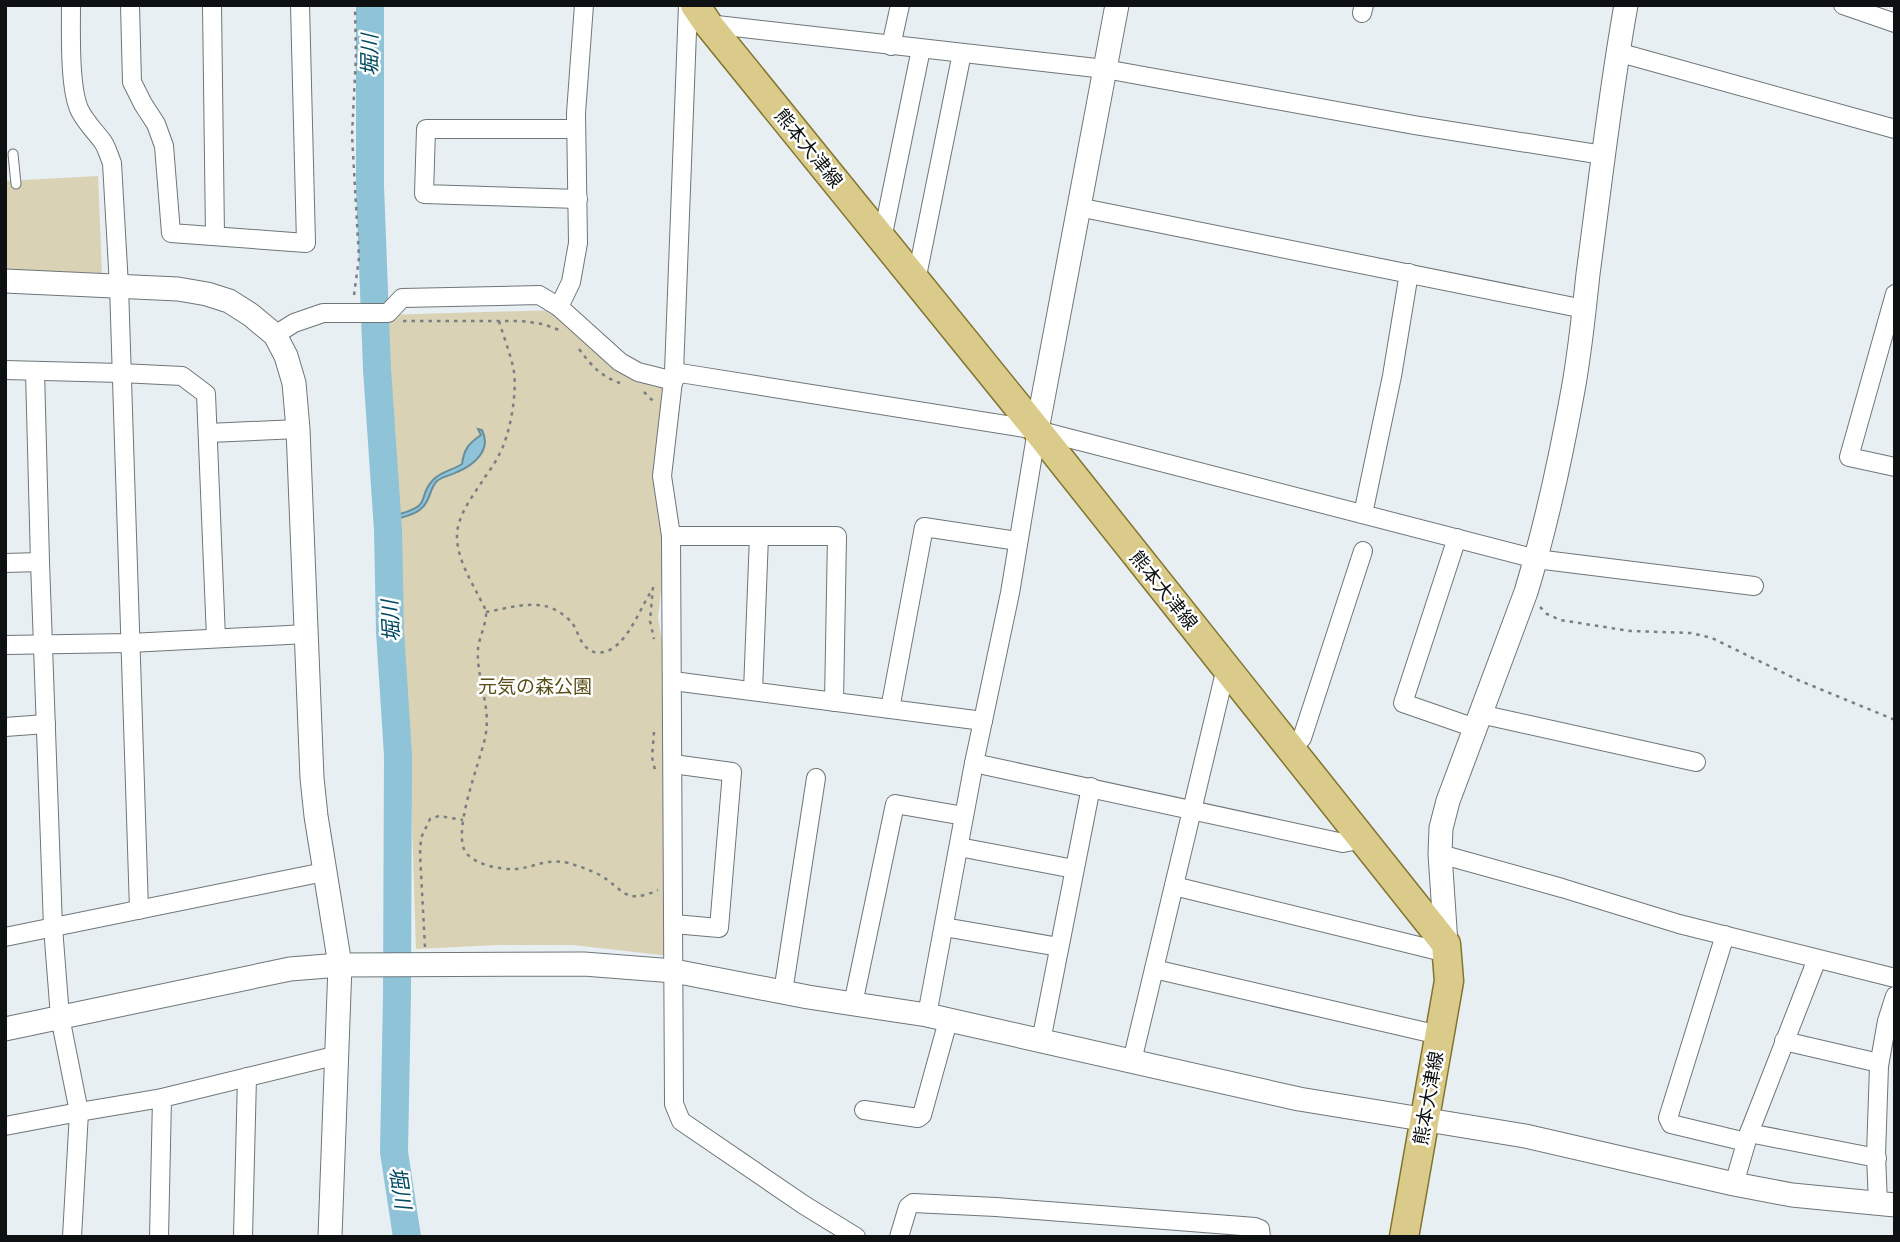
<svg xmlns="http://www.w3.org/2000/svg" width="1900" height="1242" font-family="'Asap Condensed','Noto Sans JP',sans-serif">
  <rect width="100%" height="100%" fill="#e7eff3"/>
  <g fill="#d9d2b4">
    <polygon points="98,176 102,273 5,270 5,181"/>
    <polygon points="557,310 618,364 669,383 666,545 658,618 669,681 663,751 670,793 670,956 573,945 498,945 416,949 411,794 400,670 401,534 390,420 384,315"/>
  </g>
  <path fill="#8ec3d8" stroke="#688e9d" stroke-width="2" d="M478,429l4,1c10,20 -8,35 -25,42 -7,4 -14,4 -20,9 -6,6 -6,13 -10,20 -5,11 -17,14 -27,17v-4c34,-10 16,-16 33,-34 7,-8 20,-10 29,-16 2,-15 7,-21 19,-29z"/>
  <g fill="none" stroke-linecap="round" stroke-linejoin="round">
    <polyline stroke="#8ec3d8" stroke-width="28" points="370,5 370,186 377,369 388,530 390,631 398,755 397,995 394,1152 407,1237"/>
    <g stroke="#6e7679" stroke-width="11">
      <polyline id="service" points="13,154 16,184"/>
    </g>
    <g stroke="#6e7679" stroke-width="20">
      <g id="minor">
        <path d="M71,5c0,26 -2,84 9,106 7,13 14,19 23,31 4,6 6,14 9,21l7,123 20,624"/>
        <polyline points="130,5 132,82 143,104 156,124 164,146 171,233 306,243 300,5"/>
        <polyline points="212,5 215,236"/>
        <polyline points="584,5 576,113 578,243 571,282 559,307 620,362 638,372 674,381"/>
        <polyline points="688,5 674,372 662,476 671,536 674,1104 681,1121 804,1205 856,1237"/>
        <polyline points="1843,5 1895,23"/>
        <polyline points="1362,13 1364,5"/>
        <polyline points="708,24 1105,69 1414,125 1603,155"/>
        <polyline points="891,46 900,5"/>
        <polyline points="1617,52 1895,129"/>
        <polyline points="576,129 426,129 424,194 578,199"/>
        <polyline points="1078,207 1584,309"/>
        <polyline points="882,239 921,49"/>
        <polyline points="916,281 962,53"/>
        <polyline points="1895,294 1849,457 1895,467"/>
        <polyline points="275,335 294,323 323,313 388,313 402,298 539,295 559,307"/>
        <polyline points="5,370 121,373 182,376 206,394 216,638"/>
        <polyline points="35,371 40,562 53,927 60,1017 79,1112 72,1237"/>
        <polyline points="674,372 1037,430 1536,559 1754,586"/>
        <polyline points="208,433 298,429"/>
        <polyline points="1363,514 1392,376 1409,273"/>
        <polyline points="671,536 837,536 834,702"/>
        <polyline points="1457,538 1403,703 1475,728"/>
        <polyline points="5,563 40,562"/>
        <polyline points="5,645 130,643 307,634"/>
        <polyline points="673,681 983,721"/>
        <polyline points="753,691 759,536"/>
        <polyline points="890,709 924,527 1018,541"/>
        <polyline points="1480,714 1696,762"/>
        <polyline points="5,727 46,724"/>
        <polyline points="1291,750 1302,738 1363,551"/>
        <polyline points="974,763 1343,843 1363,839"/>
        <polyline points="673,764 732,772 719,928 674,924"/>
        <polyline points="959,847 1074,869"/>
        <polyline points="1440,854 1562,888 1679,924 1895,978"/>
        <polyline points="1174,886 1447,953"/>
        <polyline points="944,927 1059,947"/>
        <polyline points="1725,935 1668,1118 1671,1124 1746,1142"/>
        <polyline points="5,937 324,872"/>
        <polyline points="1154,969 1439,1035"/>
        <polyline points="783,992 816,778"/>
        <polyline points="853,1004 895,804 964,816"/>
        <polyline points="927,1015 974,763 1010,593 1037,430"/>
        <polyline points="1041,1041 1091,787"/>
        <polyline points="1784,1041 1879,1063"/>
        <polyline points="1132,1061 1226,668"/>
        <polyline points="864,1110 918,1118 922,1115 948,1021"/>
        <polyline points="5,1126 79,1112 162,1098 338,1055"/>
        <polyline points="1749,1133 1877,1158"/>
        <polyline points="1734,1184 1749,1133 1817,959"/>
        <polyline points="1878,1204 1876,1155 1879,1066 1887,1021 1895,996"/>
        <polyline points="159,1237 162,1098"/>
        <polyline points="243,1237 247,1077"/>
        <polyline points="899,1237 908,1207 913,1203 996,1207 1255,1227 1260,1229 1261,1237"/>
      </g>
    </g>
    <g stroke="#6e7679" stroke-width="25">
      <g id="tertiary">
        <polyline points="5,281 178,289 207,294 229,301 251,315 275,335 286,356 294,383 298,429 312,778 316,816 340,965 330,1237"/>
        <polyline points="1037,430 1117,5"/>
        <path d="M1446,944l-6,-90 1,-26 7,-27 78,-209c20,-66 35,-135 47,-202 7,-38 11,-78 15,-116 12,-90 22,-180 38,-269"/>
        <polyline points="5,1029 290,969 340,965 584,964 674,971 808,997 927,1015 1299,1099 1525,1136 1734,1184 1792,1195 1895,1205"/>
      </g>
    </g>
    <g stroke="#82742f" stroke-width="31">
      <polyline id="primary" points="695,5 708,24 1037,430 1446,944 1449,981 1404,1237"/>
    </g>
    <g stroke="#7a7f82" stroke-width="2.5" stroke-dasharray="3.5 5" stroke-linecap="butt">
      <polyline points="354,295 359,258 352,135 356,56 355,5"/>
      <polyline points="403,321 522,321 543,324 559,330"/>
      <path d="M499,321c5,17 12,34 15,51 3,23 -4,63 -15,83 -4,8 -9,15 -14,22 -10,16 -27,37 -28,57 -1,20 11,42 20,59 3,6 8,14 9,19 1,10 -7,26 -8,37 -2,30 14,58 7,89 -5,24 -35,98 -18,116 10,11 34,16 49,15 19,-2 31,-11 52,-6 10,3 20,6 30,11 26,14 25,32 60,16"/>
      <path d="M579,349c15,20 23,28 46,36"/>
      <polyline points="644,392 654,402"/>
      <polyline points="653,587 650,621 654,639"/>
      <polyline points="1540,607 1547,614 1560,620 1630,631 1691,633 1712,638 1798,680 1895,720"/>
      <path d="M486,612c18,-3 40,-10 59,-6 9,2 21,9 27,17 5,6 7,17 13,23 9,11 24,7 33,-2 15,-14 23,-37 34,-54"/>
      <polyline points="654,732 652,757 655,770"/>
      <polyline points="425,947 420,854 421,838 430,819 439,816 463,820"/>
    </g>
    <use href="#service" stroke="#fff" stroke-width="9"/>
    <use href="#minor" stroke="#fff" stroke-width="18"/>
    <use href="#tertiary" stroke="#fff" stroke-width="23"/>
    <use href="#primary" stroke="#dacb8b" stroke-width="28"/>
  </g>
  <g text-anchor="middle" stroke-width="5" stroke-linejoin="round" paint-order="stroke">
    <g font-size="19" fill="#0e1112" stroke="#fff">
      <text transform="translate(809 148) rotate(51)" y="7">熊本大津線</text>
      <text transform="translate(1164 590) rotate(51)" y="7">熊本大津線</text>
      <text transform="translate(1428 1098) rotate(-80)" y="7">熊本大津線</text>
    </g>
    <g font-size="19" fill="#5a4e17" stroke="#fff">
      <text x="535" y="693">元気の森公園</text>
    </g>
    <g font-size="21" font-style="italic" fill="#004b61" stroke="#fff">
      <text transform="translate(370 55) rotate(-90)" y="7">堀川</text>
      <text transform="translate(391 621) rotate(-93)" y="7">堀川</text>
      <text transform="translate(400 1188) rotate(81)" y="7">堀川</text>
    </g>
  </g>
  <rect width="1900" height="1242" fill="none" stroke="#0e1112" stroke-width="14"/>
</svg>
